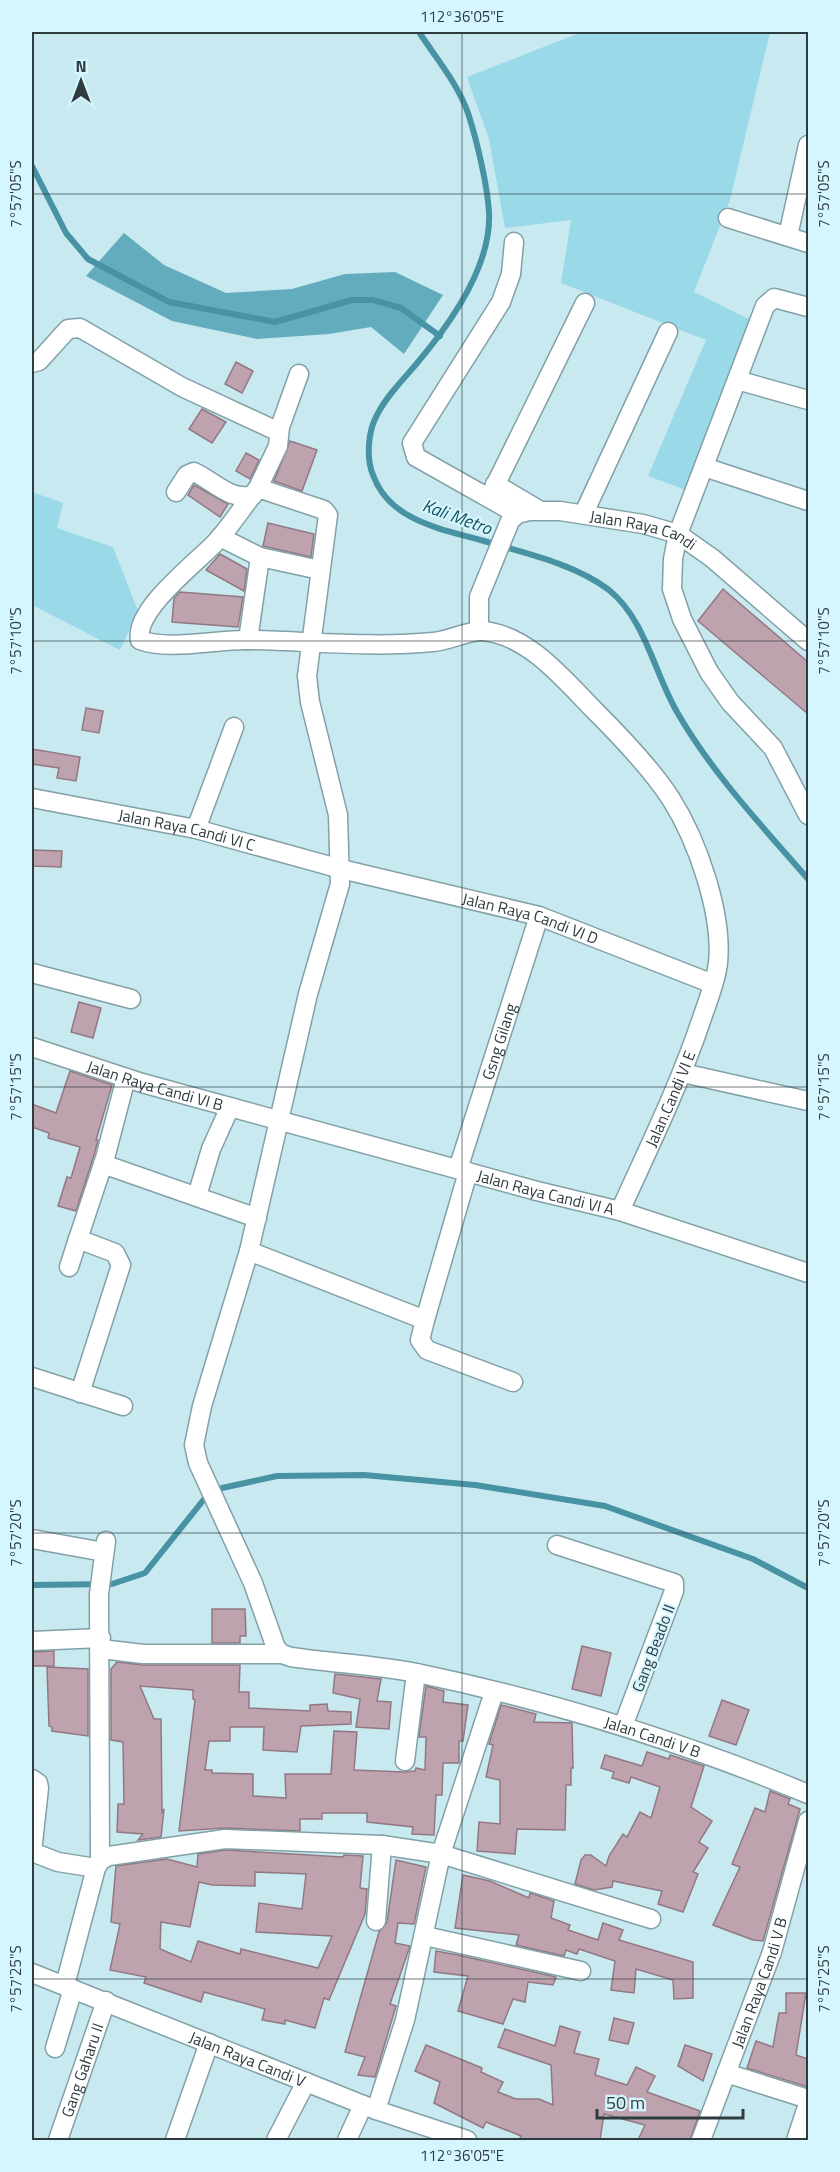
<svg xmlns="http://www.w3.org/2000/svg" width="840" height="2172" font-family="'Titillium Web',sans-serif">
  <rect width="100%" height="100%" fill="#c8e9f0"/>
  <g fill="#99d9e8">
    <polygon points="582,32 770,32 730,200 694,292 751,320 686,490 648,476 706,340 561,283 571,220 505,228 489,139 467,77"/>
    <polygon points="32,492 63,503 57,528 113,547 138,611 120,650 32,605"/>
  </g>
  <polygon fill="#62acbd" points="124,233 164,265 226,293 292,289 345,274 395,272 443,295 404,354 371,327 329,334 257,339 172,321 86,276"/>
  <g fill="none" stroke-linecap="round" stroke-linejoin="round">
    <g stroke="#4893a3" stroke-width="6">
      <path d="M419,32c17,26 39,52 49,81 9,28 19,70 21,99 3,53 -39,112 -71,150 -14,17 -31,33 -41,53 -9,16 -11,43 -4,60 17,47 70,54 111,66 41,12 91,23 125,49 36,29 45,82 68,122 35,61 85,114 131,167"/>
      <polyline points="32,166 66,233 88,259 169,302 275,322 352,300 373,300 401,308 440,336"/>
      <polyline points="32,1585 112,1584 145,1573 205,1498 222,1488 277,1476 364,1475 475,1485 605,1506 753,1559 808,1588"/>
    </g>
  </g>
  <g fill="#bea3ae" stroke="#927883" stroke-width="1.5" fill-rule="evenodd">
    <polygon points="236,362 253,371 242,393 225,384"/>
    <polygon points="202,409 226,422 212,443 189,429"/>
    <polygon points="290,441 317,450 302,491 274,481"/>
    <polygon points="246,453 259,460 250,479 236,471"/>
    <polygon points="194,485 228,504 220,517 188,495"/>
    <polygon points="268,523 314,534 311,557 263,546"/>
    <polygon points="220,554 247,569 244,591 206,570"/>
    <polygon points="723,589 808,662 808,714 698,621"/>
    <polygon points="180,592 243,597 238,627 172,622 174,598"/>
    <polygon points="86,708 103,711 99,733 82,730"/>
    <polygon points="32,749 80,757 76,781 57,778 59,768 32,764"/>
    <polygon points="32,850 62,851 61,867 32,866"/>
    <polygon points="79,1002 101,1008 93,1038 71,1032"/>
    <polygon points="70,1071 112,1085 96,1140 98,1140 94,1155 76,1211 58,1206 67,1177 71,1178 80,1147 48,1138 49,1133 32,1127 32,1104 56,1113"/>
    <polygon points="212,1609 245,1609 246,1636 240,1636 240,1643 212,1643"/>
    <polygon points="582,1646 611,1653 601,1696 572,1689"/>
    <polygon points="54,1651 54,1666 32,1666 32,1652"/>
    <polygon points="117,1662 143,1665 240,1665 239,1692 249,1692 249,1708 310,1711 310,1705 327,1704 328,1711 351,1712 351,1724 301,1726 297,1752 263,1750 264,1727 230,1727 230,1741 209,1741 205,1770 212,1770 212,1773 253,1774 253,1796 286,1798 285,1774 331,1774 334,1731 357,1732 354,1770 404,1772 415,1771 416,1768 425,1770 426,1737 419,1737 426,1686 444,1691 443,1702 468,1705 463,1741 459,1741 459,1763 443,1763 442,1795 436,1795 434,1835 412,1834 413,1827 367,1822 367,1813 322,1813 322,1819 300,1819 300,1831 225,1828 179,1831 195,1700 193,1699 193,1690 140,1686 154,1719 161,1719 162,1812 164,1809 161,1837 138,1840 143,1834 117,1832 118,1804 124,1804 123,1742 111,1740 111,1669"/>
    <polygon points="47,1667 88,1669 88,1736 52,1731 52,1727 49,1726"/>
    <polygon points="335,1674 381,1679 377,1701 391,1702 389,1729 356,1727 360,1699 333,1693"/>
    <polygon points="722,1700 749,1710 736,1745 709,1736"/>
    <polygon points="501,1705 536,1714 534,1722 572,1723 573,1768 571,1768 571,1785 566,1785 565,1830 517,1829 515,1854 477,1851 479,1822 500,1824 500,1780 486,1777 493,1745 489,1744"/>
    <polygon points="647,1752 669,1759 670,1755 704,1766 691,1807 712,1821 699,1842 708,1848 693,1872 698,1874 683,1912 658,1904 662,1891 613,1881 612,1887 594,1890 575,1884 581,1860 585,1855 591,1855 606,1866 609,1856 623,1834 627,1837 640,1812 651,1818 660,1787 631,1777 629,1783 612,1778 614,1772 601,1768 605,1755 642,1766"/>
    <polygon points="770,1791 790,1799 788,1804 800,1809 763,1941 753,1940 713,1925 740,1867 732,1864 755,1808 765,1812"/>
    <path d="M226,1850l117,7 1,-2 19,1 -3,32 7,1 -2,25 -36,86 -5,-2 -9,30 -30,-8v4l-23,-4 3,-11 -61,-17 -3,10 -57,-19 2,-6 -36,-7 10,-46 -9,-2 5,-56 51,-7 30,8 1,-13zM255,1872l51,2 -4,35 -43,-6 -3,29 76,4 -14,32 -77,-19 -1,5 -42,-13 -7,21 -31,-13 1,-27 29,5 9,-45 13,3 43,1z"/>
    <polygon points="396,1860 426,1867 414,1924 398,1923 395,1943 410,1946 390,2004 396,2006 375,2077 358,2075 365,2057 345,2052 379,1932 387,1922"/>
    <polygon points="463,1875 490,1881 529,1898 530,1893 554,1901 551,1918 570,1925 568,1930 598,1940 603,1923 623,1930 619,1940 693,1962 693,1998 674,1999 673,1980 636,1969 634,1993 611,1990 615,1961 579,1949 577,1954 566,1950 564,1956 516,1945 519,1935 455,1928"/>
    <polygon points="436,1951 458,1955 556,1977 553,1985 528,1982 525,2002 513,1999 503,2024 458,2011 468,1976 434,1972"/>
    <polygon points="786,1993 806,1993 796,2055 808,2059 808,2087 747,2068 756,2041 773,2047 779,2013 786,2013"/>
    <polygon points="614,2018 634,2023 628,2044 609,2040"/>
    <polygon points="560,2026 580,2032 574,2053 599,2059 595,2075 627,2085 636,2067 655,2076 647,2092 700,2111 690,2140 638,2140 645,2125 604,2114 600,2140 519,2140 521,2136 486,2122 483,2128 434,2103 440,2082 415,2071 426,2045 482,2068 481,2072 503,2082 498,2092 516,2099 539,2099 553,2105 551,2065 498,2047 505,2029 555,2046"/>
    <polygon points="685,2045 712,2054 703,2081 678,2066"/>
  </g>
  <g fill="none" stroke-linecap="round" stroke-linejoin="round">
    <g stroke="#82a0a7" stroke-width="21">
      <g id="minor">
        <polyline points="728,218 808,243"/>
        <polyline points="788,236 808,145"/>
        <polyline points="514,242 511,274 501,302 412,443 416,457 517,514"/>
        <polyline points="808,307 774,298 765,306 678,534 673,559 672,589 682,619 709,672 730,702 773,748 808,815"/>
        <polyline points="32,363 39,361 68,329 80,328 182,387 279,432"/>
        <polyline points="737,380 808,400"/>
        <polyline points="704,467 808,501"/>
        <polyline points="495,484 539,510"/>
        <polyline points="258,488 278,446 280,427 299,374"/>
        <path d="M176,492l11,-17 7,-3c18,8 37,30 59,23"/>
        <polyline points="489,498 585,303"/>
        <polyline points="584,513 668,332"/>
        <polyline points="220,537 260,557 320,570"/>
        <path id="s1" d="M479,631v-34l31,-76 7,-7 12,-3h31l83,13 35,10 34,24 96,83"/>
        <polyline points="248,640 260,557"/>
        <path id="s2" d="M32,798l164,31 145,40 198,47 174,68"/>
        <polyline points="196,829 234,727"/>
        <polyline points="32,973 131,999"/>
        <path id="s3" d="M32,1047l110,36 395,108 83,20 188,62"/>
        <polyline points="683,1073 808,1101"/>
        <polyline points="103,1164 257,1218"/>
        <path id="s4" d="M458,1169l81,-253"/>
        <polyline points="197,1196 211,1149 230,1107"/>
        <path id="s5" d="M620,1211c29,-64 60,-127 82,-193 6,-18 14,-37 16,-55 5,-50 -21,-123 -47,-164 -18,-28 -52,-64 -75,-87 -31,-31 -67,-77 -113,-81 -14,-1 -34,10 -50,11 -61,6 -123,-1 -184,-2 -31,-1 -81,11 -109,0 -6,-31 58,-78 78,-100 14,-16 26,-35 40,-52l66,22 4,5 -21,161 3,26 28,113 2,69 -32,110 -59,257 -47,155 -8,39 4,18 55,120 23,65 6,6 9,3c41,6 85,8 126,16 134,28 266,69 391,121"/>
        <polyline points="249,1251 425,1320 420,1340 427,1350 513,1382"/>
        <polyline points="69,1267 78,1239"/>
        <polyline points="425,1320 468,1172"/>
        <polyline points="32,1377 123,1406"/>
        <polyline points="80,1393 121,1265 115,1253 78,1239 105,1158 126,1078"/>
        <polyline points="32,1539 104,1552"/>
        <polyline points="557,1545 674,1583 674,1591 623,1726"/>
        <polyline points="32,1641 101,1638"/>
        <polyline points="101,1649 143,1654 282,1654"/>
        <polyline points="405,1761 416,1673"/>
        <polyline points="32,1779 38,1783 39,1788 32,1852 58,1862 96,1868"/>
        <polyline points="100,1861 99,1594 106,1541"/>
        <polyline points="376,1921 382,1845"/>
        <polyline points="425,1936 581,1971"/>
        <path id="s6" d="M32,1973l344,137 91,30"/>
        <polyline points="65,1985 96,1868 100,1861 109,1856 225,1839 382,1845 441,1854 651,1919"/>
        <polyline points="55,2048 73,1989"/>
        <polyline points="726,2073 808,2099"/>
        <polyline points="376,2110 405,2020 441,1854 494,1692"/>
        <path id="s7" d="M58,2140l48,-139"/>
        <polyline points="175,2140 209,2043"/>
        <polyline points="276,2140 306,2082"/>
        <polyline points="347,2140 363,2105"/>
        <path id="s8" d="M701,2140l71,-188 36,-131"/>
        <polyline points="796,2140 808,2104"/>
      </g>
    </g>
    <use href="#minor" stroke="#fff" stroke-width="18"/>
  </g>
  <path fill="none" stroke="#2f3c3f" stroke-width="1.5" stroke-opacity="0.45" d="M462,32v2108M32,194h776M32,641h776M32,1087h776M32,1533h776M32,1979h776"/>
  <g text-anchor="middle" stroke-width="4.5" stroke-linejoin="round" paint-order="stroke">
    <g font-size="16" fill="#2f3c3f" stroke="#d5f6fe">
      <text dy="6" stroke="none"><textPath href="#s1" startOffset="255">Jalan Raya Candi</textPath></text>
      <text dy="6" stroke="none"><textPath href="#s2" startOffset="158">Jalan Raya Candi VI C</textPath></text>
      <text dy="6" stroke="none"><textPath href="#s2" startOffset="513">Jalan Raya Candi VI D</textPath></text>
      <text dy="6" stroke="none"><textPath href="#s4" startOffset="134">Gsng Gilang</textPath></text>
      <text dy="6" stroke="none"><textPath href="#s3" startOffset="129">Jalan Raya Candi VI B</textPath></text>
      <text dy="6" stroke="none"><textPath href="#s5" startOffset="123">Jalan.Candi VI E</textPath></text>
      <text dy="6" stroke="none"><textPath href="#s3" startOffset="534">Jalan Raya Candi VI A</textPath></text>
      <text transform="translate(653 1648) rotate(-69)" y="6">Gang Beado II</text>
      <text dy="6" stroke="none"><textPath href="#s5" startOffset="2877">Jalan Candi V B</textPath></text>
      <text dy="6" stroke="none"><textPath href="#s8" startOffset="168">Jalan Raya Candi V B</textPath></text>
      <text dy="6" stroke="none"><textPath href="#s6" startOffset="232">Jalan Raya Candi V</textPath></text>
      <text dy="6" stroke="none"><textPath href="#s7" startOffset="74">Gang Gaharu II</textPath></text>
    </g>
    <g font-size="18" font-style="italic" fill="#145460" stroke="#d5f6fe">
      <text transform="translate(457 517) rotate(20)" y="6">Kali Metro</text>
    </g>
  </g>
  <rect width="840" height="2172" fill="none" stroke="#d5f6fe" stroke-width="66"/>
  <g transform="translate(81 81)" stroke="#d5f6fe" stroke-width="4.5" paint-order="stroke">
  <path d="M0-4.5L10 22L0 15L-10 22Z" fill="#2f3c3f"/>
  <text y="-9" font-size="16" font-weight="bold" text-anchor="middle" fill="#2f3c3f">N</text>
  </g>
  <path d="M597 2109v9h146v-9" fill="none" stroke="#2f3c3f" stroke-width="3"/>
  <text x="606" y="2109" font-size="18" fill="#2f3c3f" stroke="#d5f6fe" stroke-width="4.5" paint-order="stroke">50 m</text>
  <rect x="33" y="33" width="774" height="2106" fill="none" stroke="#2f3c3f" stroke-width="2"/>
  <g font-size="15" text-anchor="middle" fill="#2f3c3f">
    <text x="462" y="22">112°36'05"E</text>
    <text transform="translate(16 194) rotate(-90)" y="5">7°57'05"S</text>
    <text transform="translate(824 194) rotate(-90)" y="5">7°57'05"S</text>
    <text transform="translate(16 641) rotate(-90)" y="5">7°57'10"S</text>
    <text transform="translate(824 641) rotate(-90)" y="5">7°57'10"S</text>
    <text transform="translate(16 1087) rotate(-90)" y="5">7°57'15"S</text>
    <text transform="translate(824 1087) rotate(-90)" y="5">7°57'15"S</text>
    <text transform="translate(16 1533) rotate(-90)" y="5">7°57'20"S</text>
    <text transform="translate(824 1533) rotate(-90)" y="5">7°57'20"S</text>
    <text transform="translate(16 1979) rotate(-90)" y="5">7°57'25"S</text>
    <text transform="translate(824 1979) rotate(-90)" y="5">7°57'25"S</text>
    <text x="462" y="2161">112°36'05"E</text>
  </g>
</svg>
